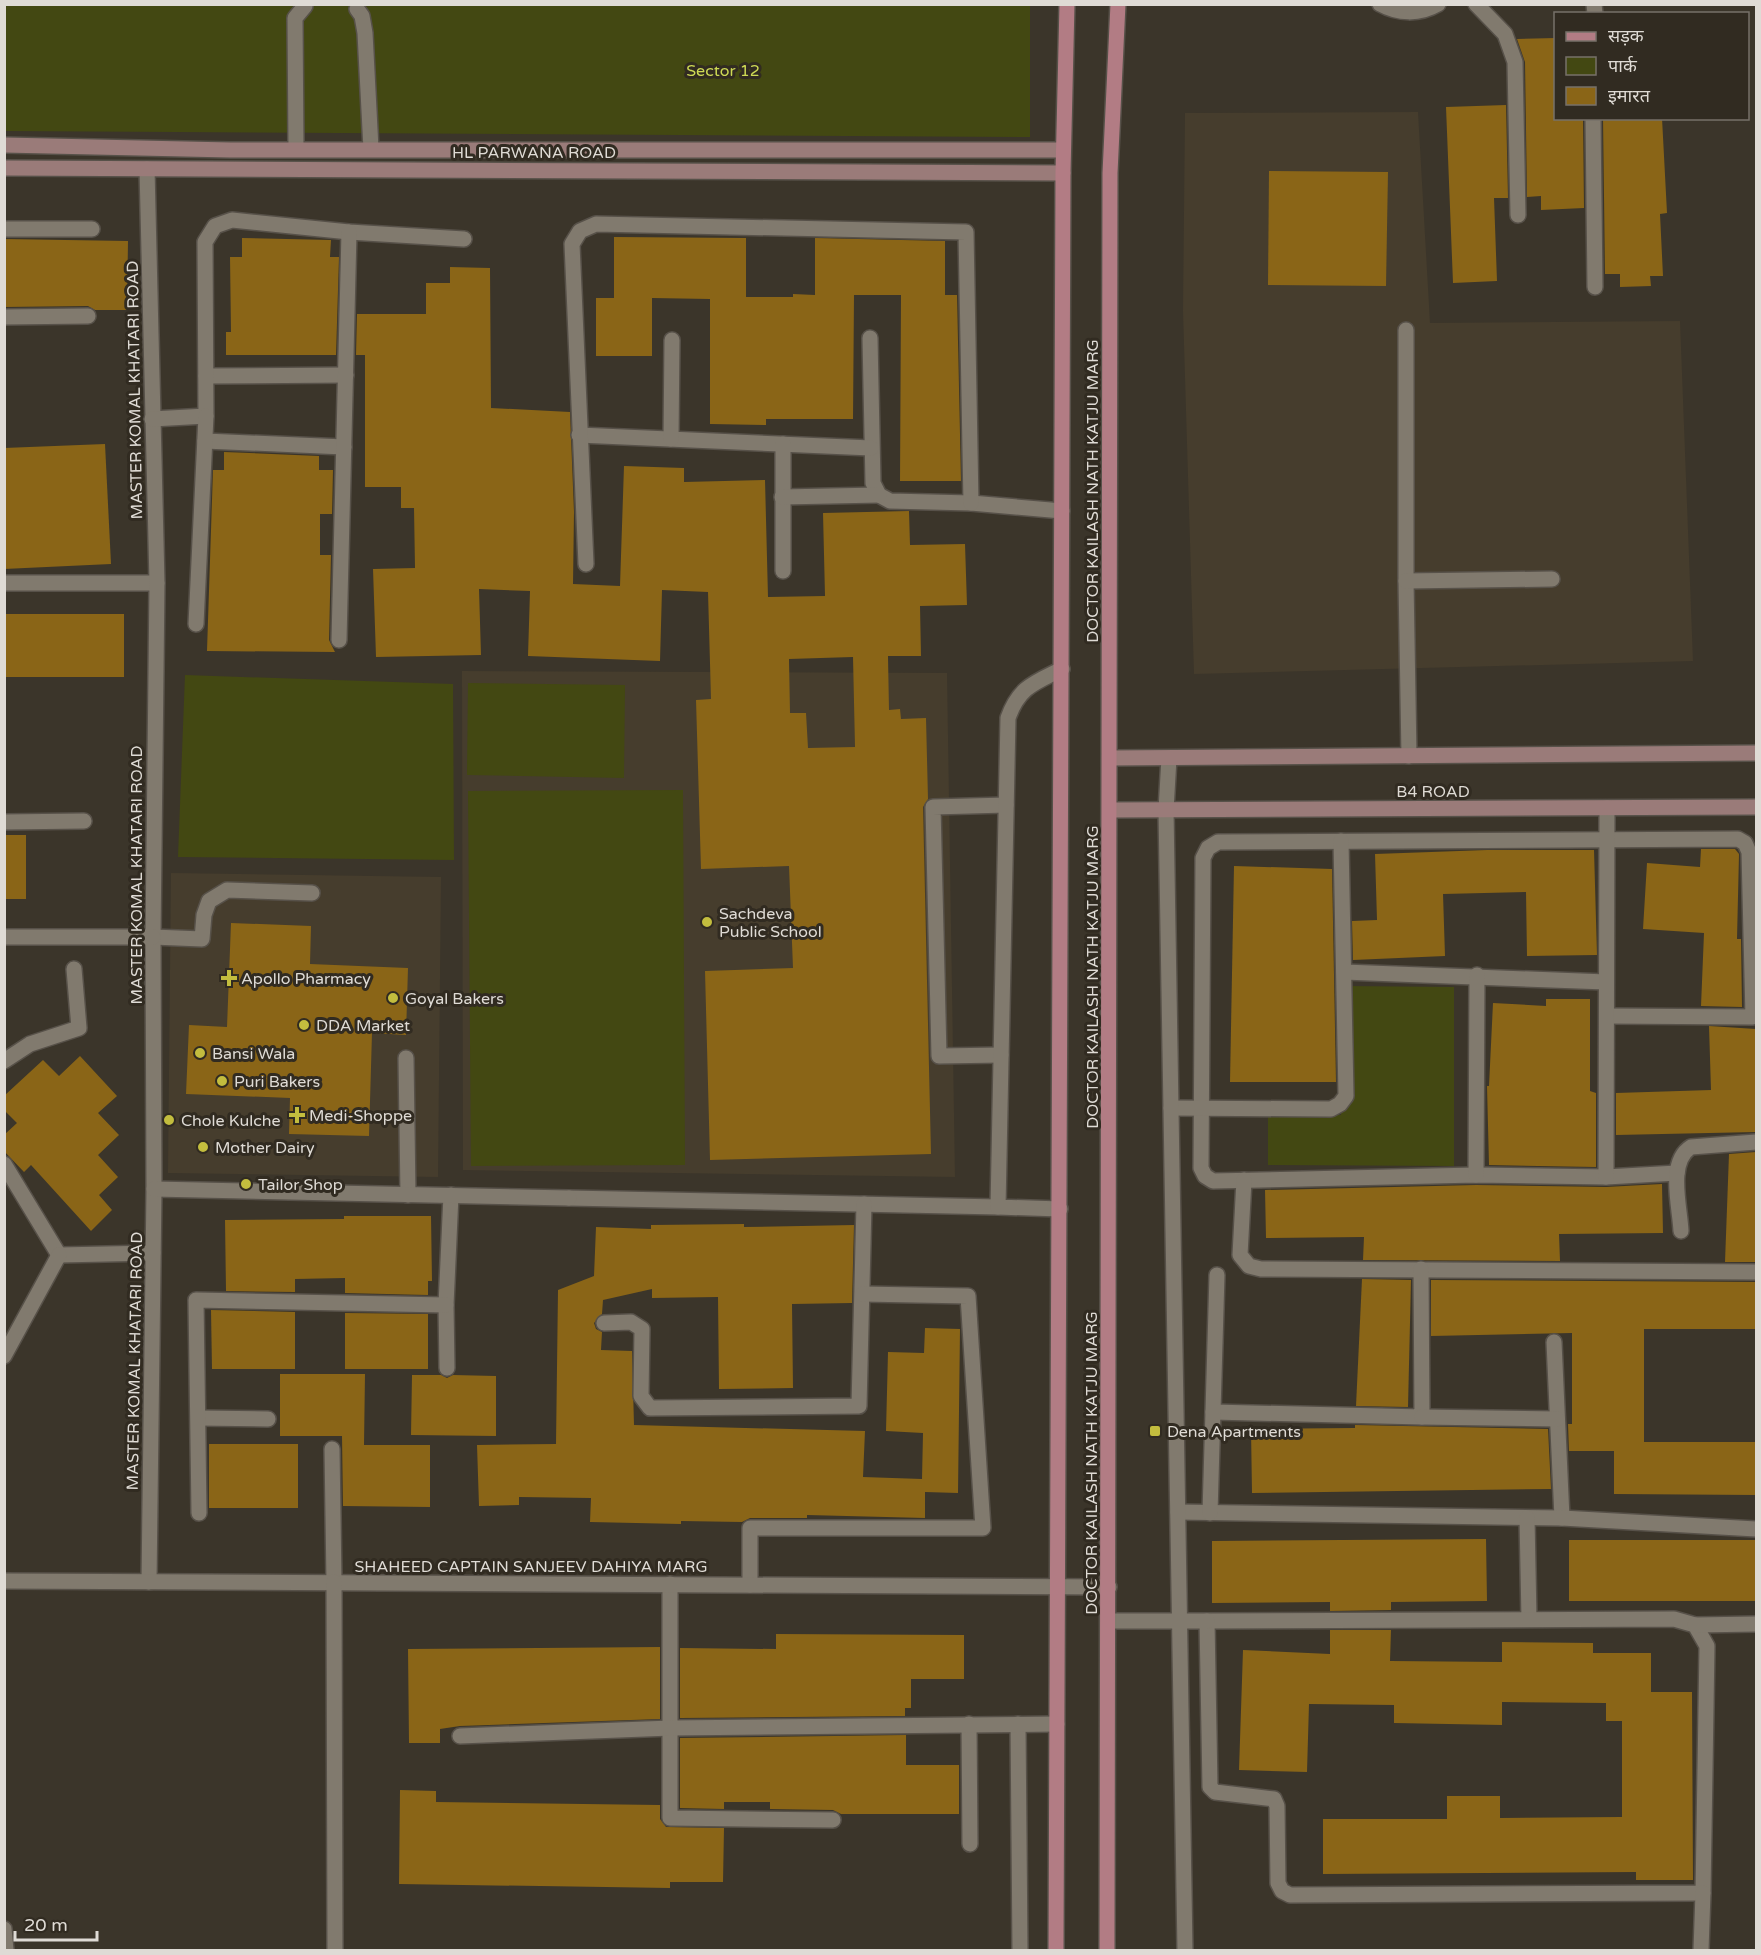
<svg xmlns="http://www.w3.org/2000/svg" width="1761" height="1955" font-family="'Varela Round','Noto Sans Devanagari',sans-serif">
  <rect width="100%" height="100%" fill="#3b352a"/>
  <g fill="#463d2d">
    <polygon points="1418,112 1430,323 1680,321 1693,661 1194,674 1183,311 1185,113"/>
    <polygon points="462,671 947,673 955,1177 463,1170"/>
    <polygon points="171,873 441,877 438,1177 168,1173"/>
  </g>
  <g fill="#434812">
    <polygon points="5,5 1030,5 1030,137 5,131"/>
    <polygon points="185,675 453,684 454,860 178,857"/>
    <polygon points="468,683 625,685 624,778 467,775"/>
    <polygon points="683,790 685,1165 471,1166 468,791"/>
    <polygon points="1341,986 1454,987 1454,1166 1268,1165 1268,1114 1341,1115"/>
  </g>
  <g fill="#8a6517" fill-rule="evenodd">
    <polygon points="1556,38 1556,118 1583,118 1584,208 1541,210 1541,196 1527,197 1525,62 1517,39"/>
    <polygon points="1506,105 1508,198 1494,198 1497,281 1453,283 1446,107"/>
    <polygon points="1603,118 1662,118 1667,213 1660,214 1663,276 1650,276 1651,286 1620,287 1620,274 1605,274"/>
    <polygon points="1269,171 1388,172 1386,286 1268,285"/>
    <polygon points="614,237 746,238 746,297 793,297 793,294 815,295 815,238 945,241 945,295 957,295 961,481 900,481 901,295 854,295 853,419 766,419 766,425 710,424 710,299 652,298 652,356 596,356 596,298 614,298"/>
    <polygon points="242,238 331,240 330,257 339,257 336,355 226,355 226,332 231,332 230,257 242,257"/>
    <polygon points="4,239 128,241 127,310 95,310 88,306 4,307"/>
    <path d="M450,267l40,1 1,140 79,4 4,100 -1,72 47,2 4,-120 60,2v14l81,-2 3,117 57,-1 -2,-83 86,-2 1,34 55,-1 2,61 -47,1 1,50h-33l1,54 11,-1 1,10 25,-1 2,81 -5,8 8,347 -221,6 -5,-189 88,-3 -4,-102 -88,3 -5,-169 15,-1 -3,-107 -46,-2 -2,71 -132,-5 2,-65 -51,-2 2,66 -105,2 -3,-88 42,-1 -1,-60h-13v-21h-36v-132h-9l1,-41h69v-31h24zM853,657l2,90 -47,1 -2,-35h-16l-1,-54z"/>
    <polygon points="105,444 111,564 4,569 4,448"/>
    <polygon points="224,452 319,456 319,470 333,470 332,514 320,514 320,555 331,555 329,640 335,652 207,651 213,470 224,470"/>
    <rect x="4" y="614" width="120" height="63"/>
    <rect x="4" y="835" width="22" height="64"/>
    <polygon points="1701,849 1735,849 1739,854 1737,939 1741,939 1742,1007 1701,1006 1704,933 1643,929 1647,863 1700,867"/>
    <polygon points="1487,850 1594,850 1597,955 1527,956 1526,892 1443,894 1445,956 1353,960 1352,921 1377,920 1375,854"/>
    <polygon points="1234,866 1332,869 1336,1082 1230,1082"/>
    <polygon points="231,923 311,926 310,964 408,968 406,1035 372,1033 369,1136 289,1134 290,1098 186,1094 189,1025 227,1027"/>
    <polygon points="1546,999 1590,999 1590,1091 1596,1093 1596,1167 1489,1165 1487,1086 1489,1086 1493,1003 1546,1006"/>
    <polygon points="1709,1026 1756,1029 1756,1132 1616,1135 1616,1093 1711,1090"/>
    <polygon points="80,1056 117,1096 98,1113 119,1135 98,1155 118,1177 99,1195 112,1210 91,1231 31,1165 24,1172 4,1151 4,1135 17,1123 4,1110 4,1096 43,1060 59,1076"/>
    <polygon points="1756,1152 1756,1262 1725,1262 1729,1154"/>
    <polygon points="1662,1184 1663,1233 1559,1234 1560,1261 1363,1260 1364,1237 1266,1238 1265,1190 1476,1185 1606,1187"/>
    <polygon points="344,1216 431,1216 432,1281 428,1281 428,1295 345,1293 345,1278 295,1279 295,1292 226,1291 225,1220 344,1219"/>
    <polygon points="744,1224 744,1227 854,1225 852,1303 792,1304 793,1388 719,1389 718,1297 652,1298 652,1289 603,1300 602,1314 594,1323 596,1329 602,1332 601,1350 632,1351 634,1425 865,1431 863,1477 922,1479 923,1433 886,1431 888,1352 924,1353 925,1328 960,1329 958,1493 925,1492 925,1518 807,1515 807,1518 750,1518 742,1522 681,1521 681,1524 590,1522 591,1498 519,1497 519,1505 479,1506 477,1445 556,1444 558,1290 594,1276 596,1227 651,1229 651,1225"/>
    <polygon points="1362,1279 1411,1280 1408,1407 1356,1406"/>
    <polygon points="1431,1280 1756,1282 1756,1329 1644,1329 1644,1442 1756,1442 1756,1495 1614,1494 1614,1451 1569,1451 1568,1424 1572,1424 1572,1333 1431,1336"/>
    <polygon points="211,1310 295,1312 295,1369 212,1369"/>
    <polygon points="345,1313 428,1314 428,1369 345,1369"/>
    <polygon points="280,1374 365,1374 364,1445 430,1445 430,1507 343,1506 342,1436 280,1436"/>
    <polygon points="412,1375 441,1375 447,1378 453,1375 496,1376 496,1436 411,1435"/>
    <polygon points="1355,1425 1548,1429 1551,1489 1252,1493 1251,1429 1355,1428"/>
    <rect x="209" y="1444" width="89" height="64"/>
    <polygon points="1486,1539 1487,1601 1391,1602 1391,1610 1330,1611 1330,1602 1212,1603 1212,1541"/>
    <rect x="1569" y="1540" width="187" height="61"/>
    <polygon points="1330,1630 1391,1630 1390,1661 1502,1662 1502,1642 1593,1643 1593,1653 1651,1653 1651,1692 1692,1692 1693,1880 1636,1880 1636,1872 1323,1874 1323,1819 1447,1819 1447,1796 1500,1796 1500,1818 1622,1817 1622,1721 1606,1721 1606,1703 1502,1702 1502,1725 1394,1723 1394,1705 1309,1704 1307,1772 1239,1770 1243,1650 1330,1654"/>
    <polygon points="776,1634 964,1635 964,1679 911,1679 911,1708 905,1708 905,1716 680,1718 680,1648 776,1649"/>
    <polygon points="660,1647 660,1719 460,1726 440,1729 440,1743 409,1743 408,1649"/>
    <polygon points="906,1735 906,1765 959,1765 959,1814 841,1814 833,1810 770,1809 770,1802 724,1802 724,1809 680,1808 680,1738"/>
    <polygon points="400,1790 436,1791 436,1802 660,1805 660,1819 666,1827 724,1828 723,1882 670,1882 670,1888 399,1884"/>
  </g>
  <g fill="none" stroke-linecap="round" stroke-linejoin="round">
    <g stroke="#575149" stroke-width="18">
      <g id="lane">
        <path d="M1380,4c18,10 39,11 58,0"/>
        <polyline points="1476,4 1505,34 1515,62 1518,215"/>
        <polyline points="1594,4 1595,14"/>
        <polyline points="357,9 362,16 365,33 371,149"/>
        <polyline points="1593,118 1595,287"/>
        <polyline points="296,148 295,18 305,6"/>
        <polyline points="4,229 92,229"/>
        <polyline points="4,317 88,316"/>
        <polyline points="1406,330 1406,581 1409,756"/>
        <polyline points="1406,581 1552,579"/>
        <polyline points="4,583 157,583"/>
        <polyline points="4,822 84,821"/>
        <polyline points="153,937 202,939 204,915 209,901 227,890 312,893"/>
        <polyline points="1344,972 1606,982"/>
        <polyline points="1607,1016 1753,1017 1749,852 1745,843 1738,839 1218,842 1208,848 1203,858 1201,1168 1205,1176 1213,1181 1476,1175 1606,1177 1677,1173"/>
        <polyline points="1001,1055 939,1056 933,807 1006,805"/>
        <polyline points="406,1058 408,1195"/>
        <polyline points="4,1061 30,1044 79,1028 74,969"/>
        <polyline points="1171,1108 1331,1109 1340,1104 1346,1096 1341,841"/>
        <polyline points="4,1164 59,1255"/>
        <polyline points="1476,1175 1477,975"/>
        <polyline points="1606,1177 1607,808"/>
        <polyline points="1244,1180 1240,1255 1249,1266 1261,1269 1756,1272"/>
        <polyline points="569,1198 998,1207"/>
        <path d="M1681,1231c-1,-24 -14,-69 10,-84l65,-5"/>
        <polyline points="59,1255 153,1253"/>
        <polyline points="604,1323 631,1322 642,1329 641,1396 650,1408 859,1406 864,1204"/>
        <polyline points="1554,1342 1562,1518"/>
        <polyline points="4,1356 59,1255"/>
        <polyline points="447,1368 446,1305 451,1195"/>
        <polyline points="1213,1412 1422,1417 1421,1269"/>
        <polyline points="1422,1417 1557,1419"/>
        <polyline points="199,1418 268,1419"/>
        <polyline points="332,1449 334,1582"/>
        <polyline points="1178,1512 1562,1518 1756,1529"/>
        <polyline points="199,1513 196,1300 446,1305"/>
        <polyline points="1210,1513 1217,1275"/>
        <polyline points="1527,1518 1529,1619"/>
        <polyline points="670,1584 670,1818 833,1820"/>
        <polyline points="750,1585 750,1528 983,1528 968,1296 863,1294"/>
        <polygon points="1674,1619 1695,1625 1707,1646 1703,1893 1290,1895 1282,1891 1278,1883 1277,1806 1274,1799 1215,1792 1210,1787 1207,1621"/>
        <polyline points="1695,1625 1756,1624"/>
        <polyline points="969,1724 970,1844"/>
        <polyline points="1018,1724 1020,1950"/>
        <polyline points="460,1736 671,1728 1057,1724"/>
        <polyline points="4,1929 6,1950"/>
        <polyline points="1701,1950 1703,1893"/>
      </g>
    </g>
    <g stroke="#575149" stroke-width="18">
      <g id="street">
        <polyline points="147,169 157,583 153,937 154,1189 149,1582"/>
        <polyline points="870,338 873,483 879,495 890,501 971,503 1062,511"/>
        <polyline points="206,376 346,375"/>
        <polyline points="152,419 206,416 205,242 215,226 232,220 349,232 464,239"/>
        <polyline points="579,435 871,448"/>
        <polyline points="671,439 672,340"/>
        <polyline points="205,441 344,447"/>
        <polyline points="783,444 783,571"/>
        <polyline points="782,497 879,495"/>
        <polyline points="586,564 572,244 580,231 596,224 966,232 971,503"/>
        <polyline points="196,624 206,416"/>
        <polyline points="339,640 349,232"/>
        <polyline points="1169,758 1166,810 1185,1950"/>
        <polyline points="4,937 153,937"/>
        <polyline points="154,1189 569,1198"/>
        <path d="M1060,1209l-62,-2 10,-489c11,-31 26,-35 54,-49"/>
        <polyline points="4,1581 1109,1587"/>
        <polyline points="334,1582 335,1950"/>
        <polyline points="1109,1621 1207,1621"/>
      </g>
    </g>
    <g stroke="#575149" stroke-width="18">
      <g id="secondary">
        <polyline points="4,145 230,150 1063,150"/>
        <polyline points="4,168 1063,173"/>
        <polyline points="1110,758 1756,753"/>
        <polyline points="1110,810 1756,807"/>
      </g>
    </g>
    <g stroke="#575149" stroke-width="18">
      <g id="primary">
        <polyline points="1056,1950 1063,173 1067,4"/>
        <polyline points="1107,1950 1110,173 1118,4"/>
      </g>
    </g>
    <use href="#lane" stroke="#817a6e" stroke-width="15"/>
    <use href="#street" stroke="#817a6e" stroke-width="15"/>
    <use href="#secondary" stroke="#9a7b79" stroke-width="15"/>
    <use href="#primary" stroke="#b27c84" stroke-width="15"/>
  </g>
  <g fill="#c3bd3e" stroke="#312b21" stroke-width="2">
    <circle cx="707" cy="922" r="6"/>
    <path d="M226 969h6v6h6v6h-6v6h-6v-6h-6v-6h6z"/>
    <circle cx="393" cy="998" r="6"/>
    <circle cx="304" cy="1025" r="6"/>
    <circle cx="200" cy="1053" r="6"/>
    <circle cx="222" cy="1081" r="6"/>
    <path d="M294 1106h6v6h6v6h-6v6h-6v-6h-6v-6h6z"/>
    <circle cx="169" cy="1120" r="6"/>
    <circle cx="203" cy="1147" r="6"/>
    <circle cx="246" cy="1184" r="6"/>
    <rect x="1149" y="1425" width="12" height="12" rx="3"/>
  </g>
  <g text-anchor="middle" stroke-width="6" stroke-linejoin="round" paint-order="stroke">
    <g font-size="16" fill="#ceda54" stroke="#312b21">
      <text x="723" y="76">Sector 12</text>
    </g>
    <g font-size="16" fill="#dfdbd5" stroke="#312b21">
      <text x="534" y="158">HL PARWANA ROAD</text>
      <text transform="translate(134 390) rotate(-91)" y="6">MASTER KOMAL KHATARI ROAD</text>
      <text transform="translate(1092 491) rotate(-90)" y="6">DOCTOR KAILASH NATH KATJU MARG</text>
      <text x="1433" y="797">B4 ROAD</text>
      <text transform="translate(136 875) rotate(-90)" y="6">MASTER KOMAL KHATARI ROAD</text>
      <text transform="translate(1092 977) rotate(-90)" y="6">DOCTOR KAILASH NATH KATJU MARG</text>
      <text transform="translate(134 1361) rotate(-89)" y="6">MASTER KOMAL KHATARI ROAD</text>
      <text transform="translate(1091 1463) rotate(-90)" y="6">DOCTOR KAILASH NATH KATJU MARG</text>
      <text x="531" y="1572">SHAHEED CAPTAIN SANJEEV DAHIYA MARG</text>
    </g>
    <g font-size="16" fill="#dfdbd5" stroke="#312b21" text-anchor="start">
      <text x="719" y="919">Sachdeva<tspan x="719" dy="18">Public School</tspan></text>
      <text x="241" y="984">Apollo Pharmacy</text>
      <text x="405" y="1004">Goyal Bakers</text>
      <text x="316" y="1031">DDA Market</text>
      <text x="212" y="1059">Bansi Wala</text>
      <text x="234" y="1087">Puri Bakers</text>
      <text x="309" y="1121">Medi-Shoppe</text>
      <text x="181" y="1126">Chole Kulche</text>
      <text x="215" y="1153">Mother Dairy</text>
      <text x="258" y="1190">Tailor Shop</text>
      <text x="1167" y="1437">Dena Apartments</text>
    </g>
  </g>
  <rect width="1761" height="1955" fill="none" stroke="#dfdbd5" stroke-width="12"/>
  <rect x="1554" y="12" width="195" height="108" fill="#312b21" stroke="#777169" stroke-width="1.5"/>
  <rect x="1566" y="32" width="30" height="9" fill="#b27c84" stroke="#777169" stroke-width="1.5"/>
  <text x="1608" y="42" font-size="18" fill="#dfdbd5">सड़क</text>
  <rect x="1566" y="57" width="30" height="18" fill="#434812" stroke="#777169" stroke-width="1.5"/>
  <text x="1608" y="72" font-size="18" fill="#dfdbd5">पार्क</text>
  <rect x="1566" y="87" width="30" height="18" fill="#8a6517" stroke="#777169" stroke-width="1.5"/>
  <text x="1608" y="102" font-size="18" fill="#dfdbd5">इमारत</text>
  <path d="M15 1931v9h82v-9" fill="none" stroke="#dfdbd5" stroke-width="3"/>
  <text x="24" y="1931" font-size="18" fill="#dfdbd5" stroke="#312b21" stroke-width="4.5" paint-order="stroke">20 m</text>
</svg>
